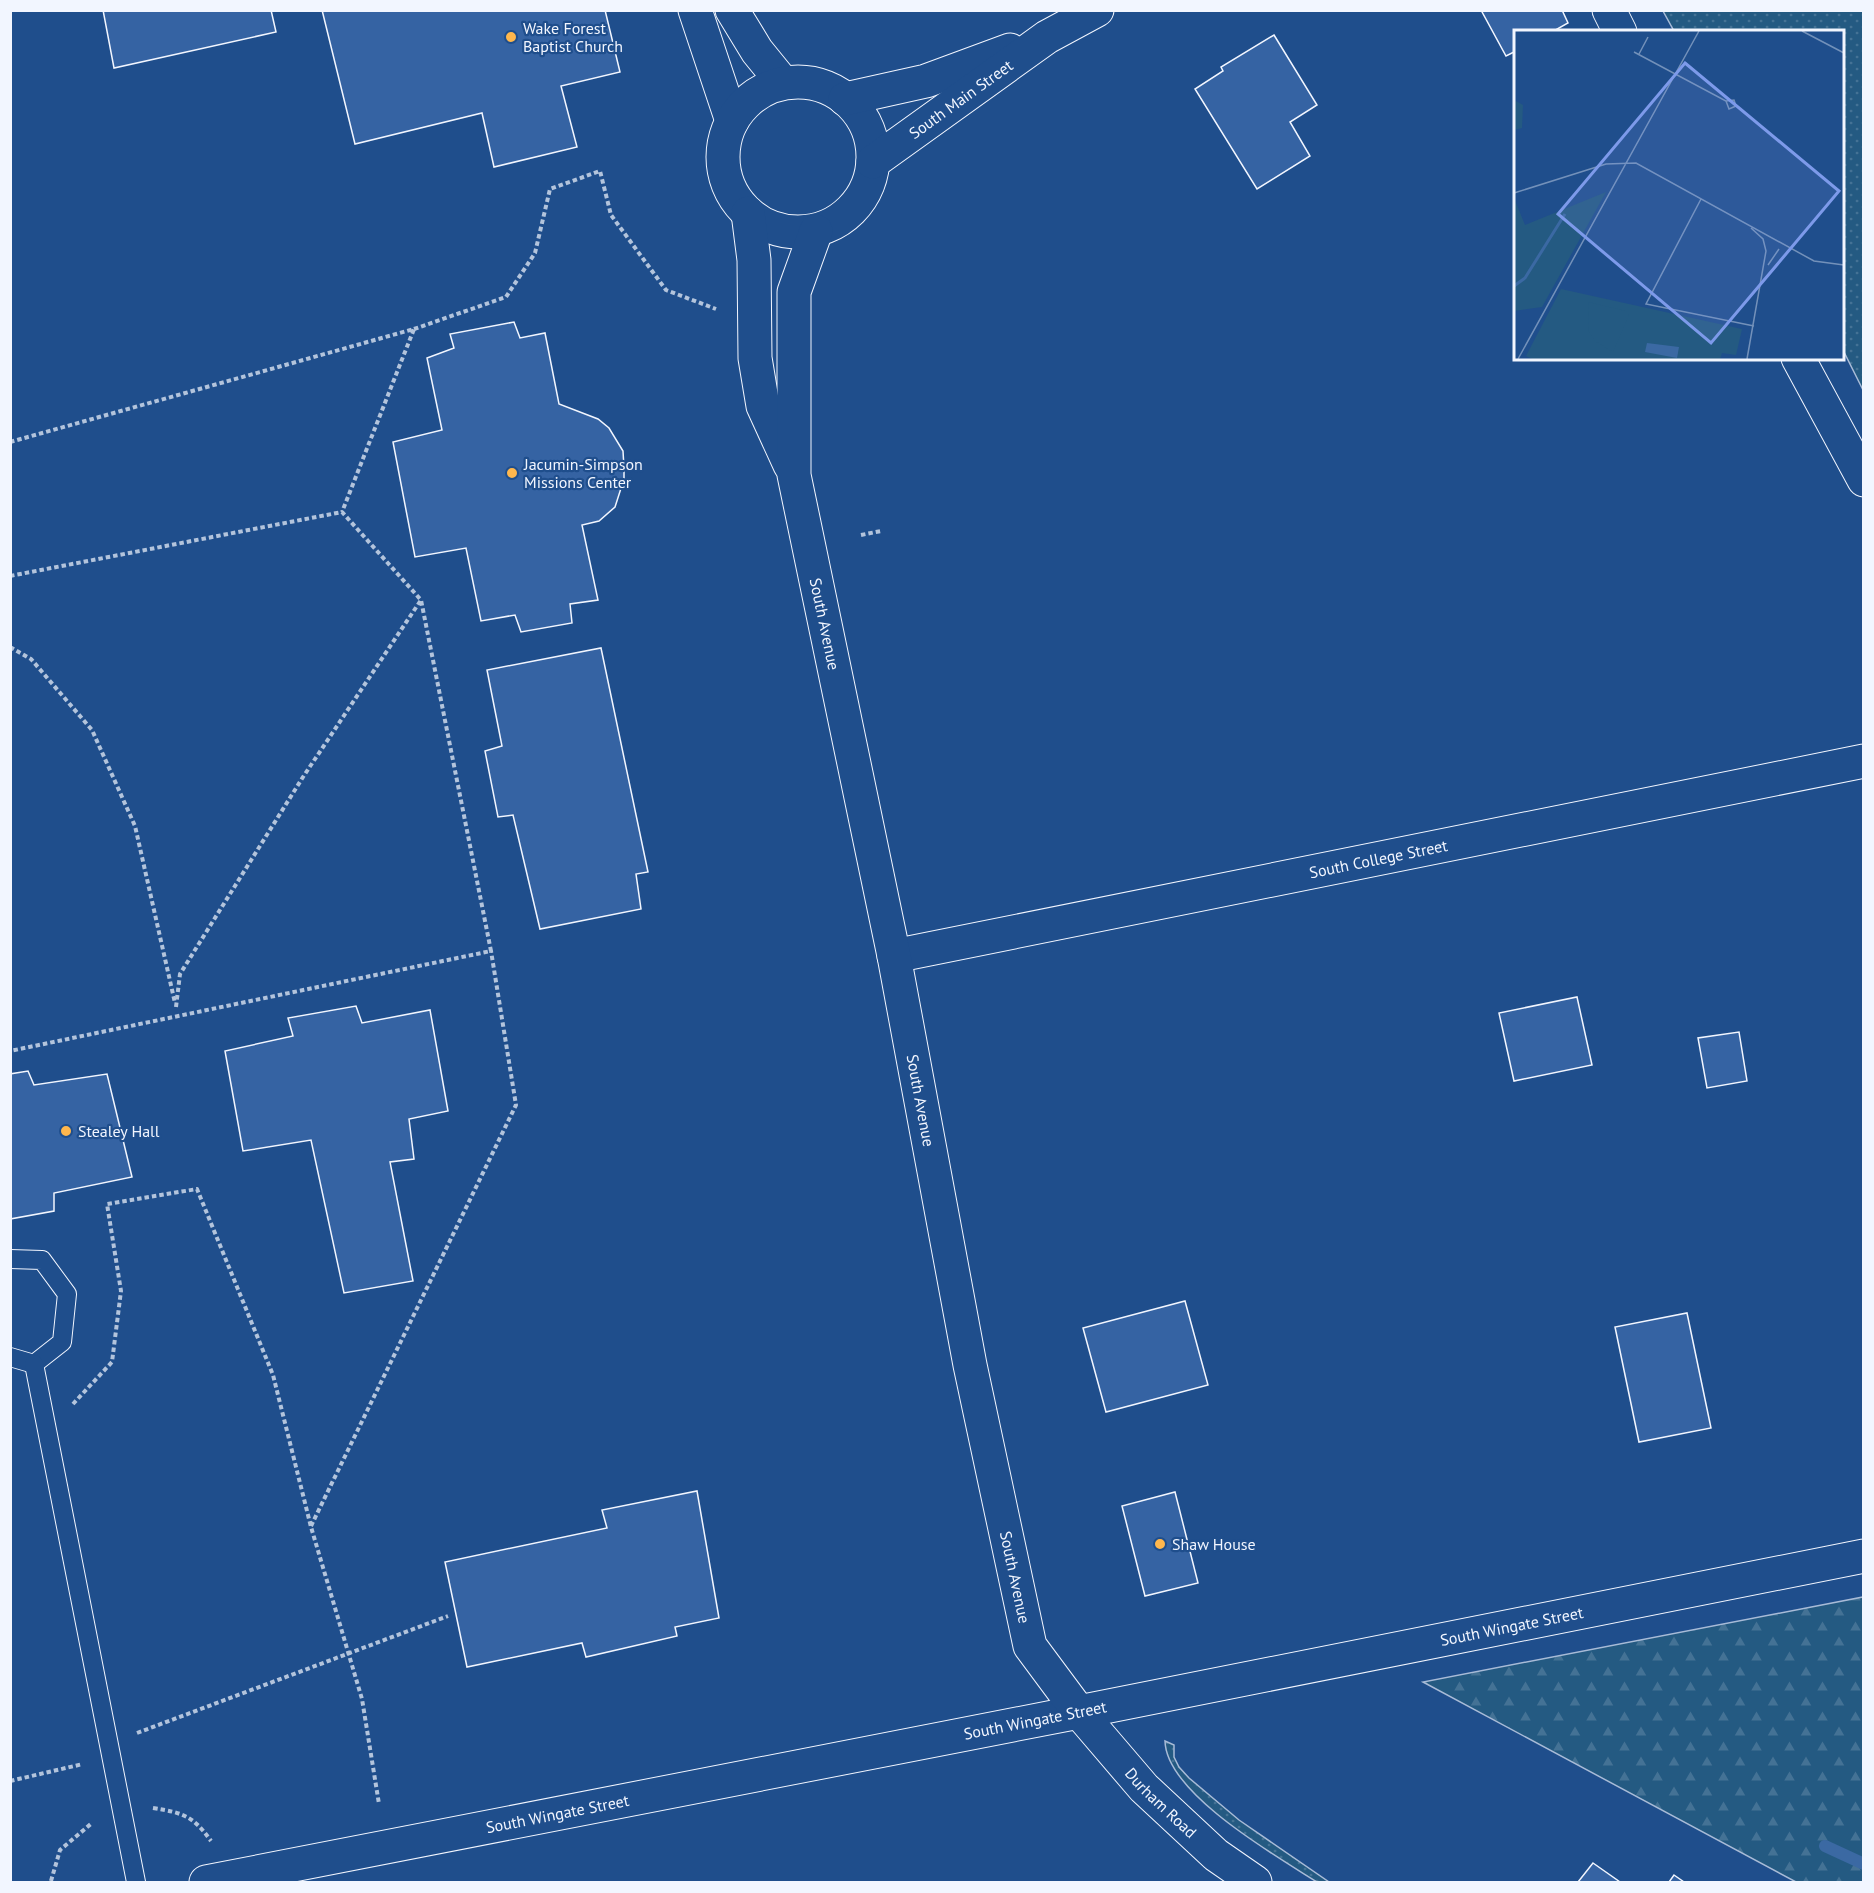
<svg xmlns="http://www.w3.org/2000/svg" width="1874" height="1893" font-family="'PT Sans',sans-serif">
  <defs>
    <pattern id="green-dots" width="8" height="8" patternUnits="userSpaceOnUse" patternTransform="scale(1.5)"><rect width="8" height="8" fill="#245a82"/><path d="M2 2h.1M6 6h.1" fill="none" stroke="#447295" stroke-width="1.8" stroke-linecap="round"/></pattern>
    <pattern id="forest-firs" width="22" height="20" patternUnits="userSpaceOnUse" patternTransform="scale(1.5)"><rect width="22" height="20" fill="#245a82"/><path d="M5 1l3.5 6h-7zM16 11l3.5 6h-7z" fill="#447295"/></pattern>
  </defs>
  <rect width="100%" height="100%" fill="#1f4e8c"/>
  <g fill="url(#green-dots)" stroke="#a8bbd7" stroke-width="1.5">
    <polygon points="1663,11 1863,11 1863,390 1843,350 1842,32 1674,31"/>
    <path d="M1165,1741l9,4v12l5,10 10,11 50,42 90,62h-12c-41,-26 -151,-89 -152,-141z"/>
  </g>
  <polygon fill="url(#forest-firs)" stroke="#a8bbd7" stroke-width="1.5" points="1863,1597 1863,1882 1796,1882 1423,1682"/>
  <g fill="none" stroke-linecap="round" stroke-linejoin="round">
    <polyline stroke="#3b69a3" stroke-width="12" points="1825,1846 1864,1864"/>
  </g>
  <g fill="#3563a3" stroke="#f2f6ff" stroke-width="1.5">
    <polygon points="103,10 271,10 276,32 114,68"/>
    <polygon points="322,10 605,10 620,72 561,86 577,147 494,167 482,113 355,144"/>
    <polygon points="1481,10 1562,10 1568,23 1552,32 1516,32 1516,51 1506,56"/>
    <polygon points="1274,35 1317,105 1290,122 1310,156 1257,189 1195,89 1223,71 1221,67"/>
    <polygon points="514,322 520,338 545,333 559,404 598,419 609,428 623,451 624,468 624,479 615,507 599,521 582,525 598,600 570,604 572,623 521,632 515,615 481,621 466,548 415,557 393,442 442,430 427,358 454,348 450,334"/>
    <polygon points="601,648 648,872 636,874 641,909 540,929 513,815 498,817 485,751 502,746 487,670"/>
    <polygon points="1577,997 1592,1065 1514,1081 1499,1013"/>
    <polygon points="356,1006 362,1023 430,1010 448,1111 409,1119 414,1159 390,1162 413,1281 344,1293 311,1140 243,1151 225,1051 293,1036 288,1018"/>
    <polygon points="1739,1032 1747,1081 1707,1088 1698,1038"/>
    <polygon points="28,1071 34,1085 107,1074 132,1177 54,1193 54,1211 10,1219 10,1074"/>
    <polygon points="1185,1301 1208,1385 1106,1412 1083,1328"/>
    <polygon points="1687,1313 1711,1428 1639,1442 1615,1327"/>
    <polygon points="697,1491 719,1618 675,1627 677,1636 586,1657 582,1643 467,1667 445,1562 607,1528 602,1510"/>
    <polygon points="1175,1492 1198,1583 1145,1596 1122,1506"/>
    <polygon points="1593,1863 1620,1882 1578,1882"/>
    <polygon points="1674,1875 1684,1882 1669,1882"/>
  </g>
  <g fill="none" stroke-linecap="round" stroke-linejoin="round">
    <g stroke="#f2f6ff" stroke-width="20">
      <g id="lane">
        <polyline points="10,1259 42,1260 67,1294 62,1342 34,1364"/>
        <polyline points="10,1357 34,1364"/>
        <polyline points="34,1364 136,1882"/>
      </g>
    </g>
    <g stroke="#f2f6ff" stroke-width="35">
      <g id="street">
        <polyline points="1609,10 1620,32"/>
        <polyline points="1798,358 1864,480"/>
        <path id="s1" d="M894,956l970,-195"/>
        <path id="s2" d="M1079,1712l785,-156"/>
      </g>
    </g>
    <g stroke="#f2f6ff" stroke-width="35">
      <g id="secondary">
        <path id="s3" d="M206,1882l873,-170"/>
      </g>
    </g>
    <g stroke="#f2f6ff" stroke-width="35">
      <g id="primary">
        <polyline points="695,10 732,121"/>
        <polyline points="732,10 757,51 783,83"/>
        <circle cx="798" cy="157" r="75"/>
        <polyline points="845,99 926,81 1010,50"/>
        <path id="s4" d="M873,162l174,-125 50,-27"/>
        <polyline points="748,213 754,260 755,358 763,406 790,465"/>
        <path id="s5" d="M816,231l-22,61v183l100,481 76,409 60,281 49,66 65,76 72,67 39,27"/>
      </g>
    </g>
    <g stroke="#b3c4dc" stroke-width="4" stroke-dasharray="4.5 3" stroke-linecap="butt">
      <polyline points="414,329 506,297 535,253 550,189 600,171 611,215 666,290 716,309"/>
      <polyline points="10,442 414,329 342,512"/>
      <polyline points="861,535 881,531"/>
      <polyline points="10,576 342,512 421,600 491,951 10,1051"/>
      <polyline points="10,647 31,659 92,730 135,826 175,1003"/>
      <polyline points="176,1007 180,974 303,777 421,600"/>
      <polyline points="73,1404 112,1362 121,1291 107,1204 197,1189 273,1375 311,1527 362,1699 379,1804"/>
      <polyline points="311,1526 516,1105 491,951"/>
      <polyline points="137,1733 448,1616"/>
      <polyline points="10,1781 83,1764"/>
      <path d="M153,1808c31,5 40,8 58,33"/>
      <polyline points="51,1881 60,1850 92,1823"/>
    </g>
    <use href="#lane" stroke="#1f4e8c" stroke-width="18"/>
    <use href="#street" stroke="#1f4e8c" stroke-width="33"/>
    <use href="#secondary" stroke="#1f4e8c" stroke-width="33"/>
    <use href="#primary" stroke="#1f4e8c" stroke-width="33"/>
  </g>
  <g fill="#ffb74d" stroke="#1f4e8c" stroke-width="2">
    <circle cx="511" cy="37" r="6"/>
    <circle cx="512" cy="473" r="6"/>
    <circle cx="66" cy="1131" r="6"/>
    <circle cx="1160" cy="1544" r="6"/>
  </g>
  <g text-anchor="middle" stroke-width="4.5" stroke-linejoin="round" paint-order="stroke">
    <g font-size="16" fill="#f2f6ff" stroke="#1f4e8c" text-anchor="start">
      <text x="523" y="34">Wake Forest<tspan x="523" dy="18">Baptist Church</tspan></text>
      <text x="524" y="470">Jacumin-Simpson<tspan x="524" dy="18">Missions Center</tspan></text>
      <text x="78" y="1137">Stealey Hall</text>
      <text x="1172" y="1550">Shaw House</text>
    </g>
    <g font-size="16" fill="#f2f6ff" stroke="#1f4e8c">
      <text dy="6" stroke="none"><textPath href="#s4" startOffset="108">South Main Street</textPath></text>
      <text dy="6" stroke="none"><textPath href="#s5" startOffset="400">South Avenue</textPath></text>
      <text dy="6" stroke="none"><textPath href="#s1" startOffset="494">South College Street</textPath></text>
      <text dy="6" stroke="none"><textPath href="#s5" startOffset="886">South Avenue</textPath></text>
      <text dy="6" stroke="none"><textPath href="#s5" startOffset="1372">South Avenue</textPath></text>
      <text dy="6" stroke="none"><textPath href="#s2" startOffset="441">South Wingate Street</textPath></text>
      <text transform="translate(1035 1720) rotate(-11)" y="6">South Wingate Street</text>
      <text dy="6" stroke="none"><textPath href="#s5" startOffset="1647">Durham Road</textPath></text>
      <text dy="6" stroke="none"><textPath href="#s3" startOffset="358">South Wingate Street</textPath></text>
    </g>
  </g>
  <g transform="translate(1514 30)">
    <rect width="330" height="330" fill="#1f4e8c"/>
    <path d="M47,259l181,40 -6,26 -14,-2 -2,6h-188l-6,-3z" fill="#245a82"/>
    <path d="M0,70l9,5 -1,23 -8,2zM92,162l-64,115 -28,4v-113l11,27z" fill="#245a82"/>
    <path d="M74,272l38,9 3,4 -16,37 -18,-11 -6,-9z" fill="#245a82"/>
    <path d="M133,313l32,4 -2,11 -32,-6z" fill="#3b69a3"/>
    <path fill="none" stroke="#3b69a3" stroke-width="3" d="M0,256l11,-8 40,-64"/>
    <path fill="none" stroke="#7391ba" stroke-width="1.5" d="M288,1l42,22M120,22l92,49 3,8 7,-3 -2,-6 -8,1M125,24l9,-17M0,163l92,-29 30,-1 178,98 30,4M187,169l-55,105 108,22M254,235l11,-16M4,329l181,-328M233,329l19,-108 -3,-12 -12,-11"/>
    <path fill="#7d9aea" fill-opacity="0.15" stroke="#7d9aea" stroke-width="3" d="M171,33l154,128 -128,152 -153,-129z"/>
    <rect width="330" height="330" fill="none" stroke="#f2f6ff" stroke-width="3"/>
  </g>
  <rect width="1874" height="1893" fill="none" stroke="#f2f6ff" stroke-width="24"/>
</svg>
